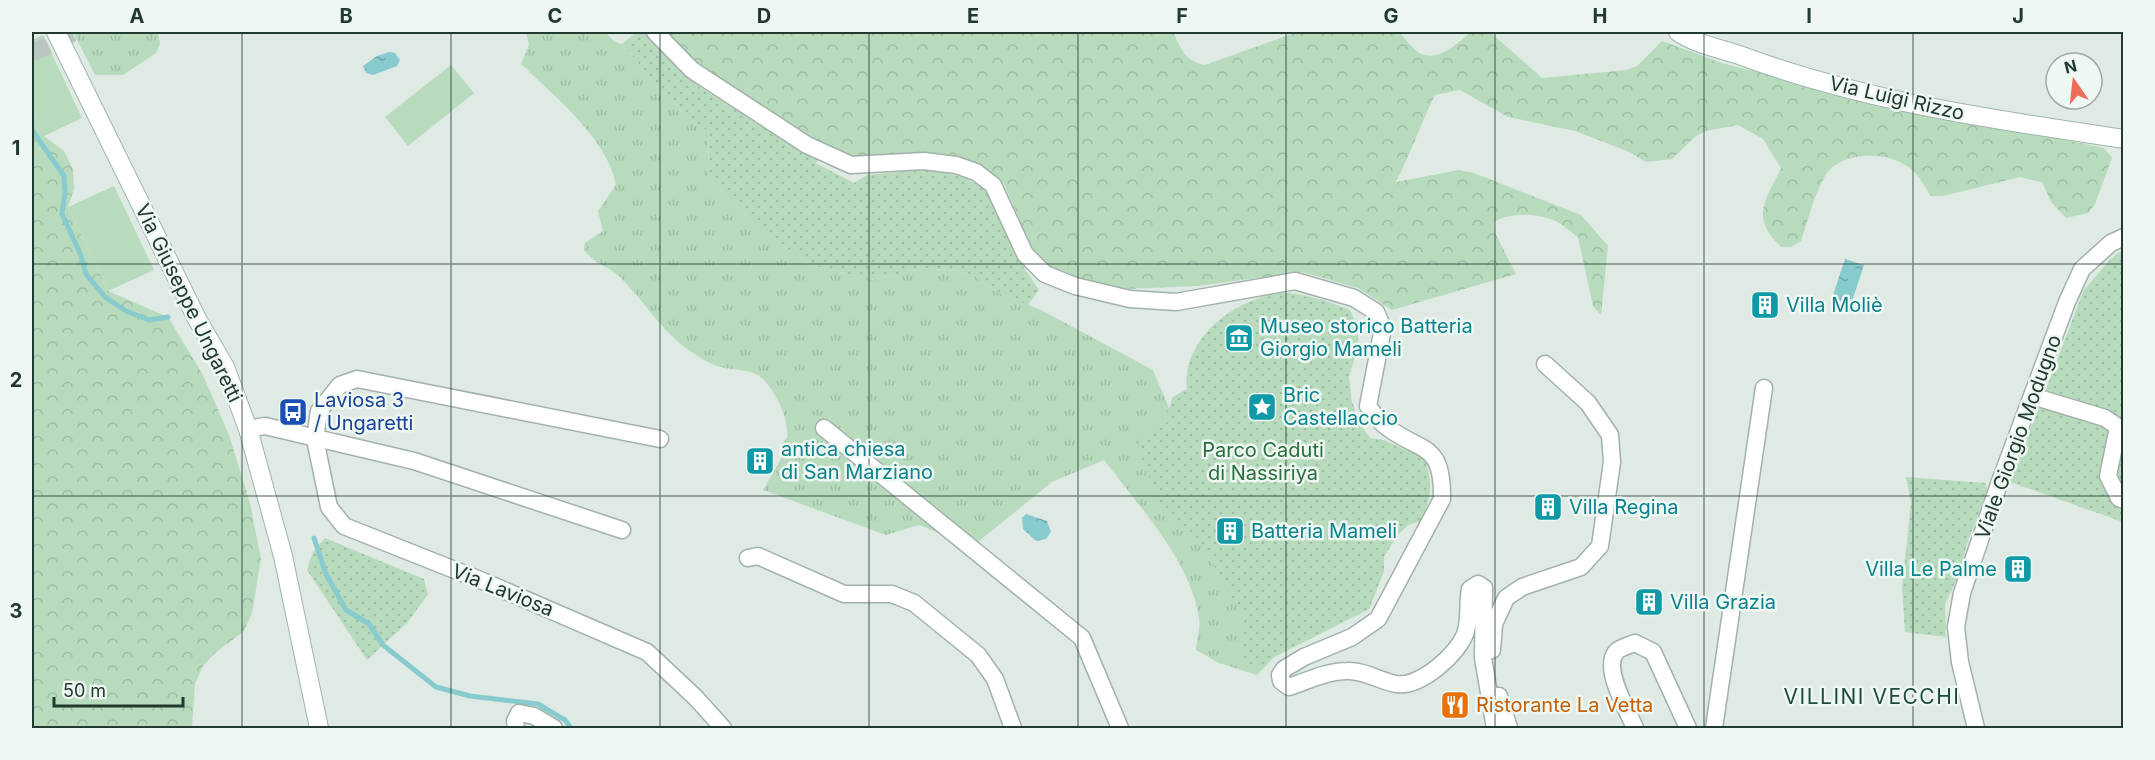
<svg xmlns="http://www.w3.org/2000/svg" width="2155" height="760" font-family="Inter,sans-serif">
  <defs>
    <pattern id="grass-tufts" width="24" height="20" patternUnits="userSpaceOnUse" patternTransform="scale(1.5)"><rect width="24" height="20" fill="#b8dbbe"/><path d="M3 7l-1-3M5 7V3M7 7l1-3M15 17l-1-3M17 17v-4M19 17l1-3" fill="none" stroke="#9ebda4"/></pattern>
    <pattern id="forest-crowns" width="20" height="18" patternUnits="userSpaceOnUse" patternTransform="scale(1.5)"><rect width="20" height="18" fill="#b8dbbe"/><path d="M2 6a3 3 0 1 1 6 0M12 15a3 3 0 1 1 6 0" fill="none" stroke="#9ebda4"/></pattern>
    <pattern id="park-dots" width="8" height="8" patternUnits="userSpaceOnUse" patternTransform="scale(1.5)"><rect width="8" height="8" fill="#b8dbbe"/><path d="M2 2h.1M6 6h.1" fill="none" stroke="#9ebda4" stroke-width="1.8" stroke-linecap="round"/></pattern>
    <pattern id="water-ripples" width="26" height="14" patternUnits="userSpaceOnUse" patternTransform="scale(1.5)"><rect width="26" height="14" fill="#88cbce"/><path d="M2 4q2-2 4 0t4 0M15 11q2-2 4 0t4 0" fill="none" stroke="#6fa6a8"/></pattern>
  </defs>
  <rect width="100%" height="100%" fill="#dfeae4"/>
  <g fill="url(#grass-tufts)">
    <polygon points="73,32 158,32 160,44 156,53 123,75 95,75"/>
    <path d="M526,32h79l10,10 7,2 43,51 44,38 -1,44 47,47 53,40 63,16 53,-12 34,3 17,5 22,16 44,18 112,60 16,38 4,-11 14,-8c-5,-49 48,-92 95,-96 22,-1 48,10 68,17 8,18 10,30 4,49 -1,6 -4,12 -5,18 -1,23 8,44 21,61l14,119v14l-15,38 -95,48 -17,18 -38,-12 -23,-13c0,-11 5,-21 3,-32 -8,-57 -61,-113 -95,-158l-52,22 -84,68 -17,-12 -32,-13 -33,10 -123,-45 18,-31 1,-16 5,-5c2,-20 -10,-43 -23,-58 -14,-14 -36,-8 -52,-16 -48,-24 -58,-53 -92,-87 -11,-11 -27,-13 -36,-27l1,-7 18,-12 -5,-20 18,-26c-9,-47 -62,-89 -95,-121l8,-19z"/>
  </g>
  <g fill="url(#forest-crowns)">
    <path d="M666,32h507c8,17 12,29 32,33l92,-33h102c6,6 13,16 20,21 19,10 39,-10 52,-21h19l52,46 84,-8 11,-4 25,-25 60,22 103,26 279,59 8,10 -17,46 -7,9 -22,5 -15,-16 -9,-20 -22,-5 -77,19h-12c-6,-9 -11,-19 -19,-26 -20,-20 -72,-20 -87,6 -11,19 -17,44 -24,65l-10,6h-10c-31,-30 -16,-45 0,-79l-18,-29 -25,-14 -32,6 -10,5 -24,23 -26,3 -19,-11 -52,-20 -67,-14 -48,-27 -25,5c-14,28 -24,58 -39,87l63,-12 15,3 107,42 27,31 -7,69 -8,-9 -15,-69c-8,-5 -18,-16 -28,-18 -17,-6 -41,-6 -56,3l1,11 21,41 -124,36 -34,-22 -56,-16 -104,14 -71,3 -39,-7 -40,-15 -16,-18 -28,-65 -25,-19 -133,-7 -34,-15 -91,-60 -28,-23z"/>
    <polygon points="32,110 44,136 64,151 73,169 74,189 68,207 108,291 168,317 203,375 229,435 250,503 261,559 252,613 244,631 214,654 203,666 195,684 192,728 32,728"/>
  </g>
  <g fill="url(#park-dots)">
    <polygon points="637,32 645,32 698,86 758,124 819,157 816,163 854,183 867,175 930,169 965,178 982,187 994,201 1016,256 1039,290 1028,305 997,292 975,276 958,271 924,268 871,280 808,264 755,224 708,177 709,133 665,95 622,44"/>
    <polygon points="2123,249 2123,522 2010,482 2084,290 2109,261"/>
    <path d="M1282,293l41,7 27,10 8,18v19l-9,29 3,26 9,25 9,11 14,2 41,19c8,26 7,38 -4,62l-13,4 -11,11 -13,21v14l-15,38 -95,48 -12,13 -21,-10 4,-40 -41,-72 -40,-36 -28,-66 33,-37 4,-12 14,-8c-4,-36 23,-68 55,-83 12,-6 27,-9 40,-13z"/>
    <polygon points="1906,477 1986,483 1987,492 1967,543 1960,572 1945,604 1946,637 1905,632 1902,587 1911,503"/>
    <polygon points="325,538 424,579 428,594 408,622 367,660 307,570 313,552"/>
  </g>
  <g fill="#b8dbbe">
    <polygon points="43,35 82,118 44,136 32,110 32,40"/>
    <polygon points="451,65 474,93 408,146 385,117"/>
    <polygon points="114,186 154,270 108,291 68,207"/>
  </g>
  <g fill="url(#water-ripples)">
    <polygon points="389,52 395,53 400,60 397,66 373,75 366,73 363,66 377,56"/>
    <polygon points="1845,259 1864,265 1849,310 1830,304"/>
    <polygon points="1026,514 1047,521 1051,532 1046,539 1036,541 1023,529 1022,518"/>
  </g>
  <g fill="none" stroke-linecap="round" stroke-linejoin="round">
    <g stroke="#88cbce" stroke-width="5">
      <polyline points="32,130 64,176 65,193 62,214 80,253 86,274 105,297 126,311 149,320 168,317"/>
      <polyline points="314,538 326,574 346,610 369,624 383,645 436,687 470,696 538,704 565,720 571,728"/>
    </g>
    <polyline stroke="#b9c7c0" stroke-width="18" stroke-dasharray="18 9" stroke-linecap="butt" points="32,53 74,32"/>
    <g stroke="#a2b2aa" stroke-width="19">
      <g id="street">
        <path d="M655,32l37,38 115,75 44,20 73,-4 32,4 20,7 17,13 32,69 20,20 30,12 55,13 46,3 119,-21 59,17 22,14 7,16 -15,78c4,5 9,13 15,18 36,30 60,15 59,75l-64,120 -26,18 -48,20 -20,12 -4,6 1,6 8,6c18,-6 38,-16 58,-16 16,-1 33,10 49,13 24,4 64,-31 70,-53 4,-14 1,-28 4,-42l8,-5 6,4 -1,70 12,70"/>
        <polyline points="2032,396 2105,418 2118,427 2108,476 2119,498 2124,500"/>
        <polyline points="824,428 1082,638 1120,728"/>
        <polyline points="248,429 265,426 414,461 622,530"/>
        <polyline points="660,439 357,379 340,385 319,411 315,439 329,507 344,526 485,582 647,652 696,698 723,728"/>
        <polyline points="748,558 758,556 844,594 892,594 914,603 978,655 995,679 1013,728"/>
        <polyline points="1492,650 1494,624 1506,598 1522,587 1581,567 1600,546 1612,462 1610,435 1588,403 1545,364"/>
        <polyline points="1499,696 1509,728"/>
        <polyline points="516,728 515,721 519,713 534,716 554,728"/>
        <path d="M1635,728c-7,-17 -34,-61 -18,-77 5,-4 13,-6 18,-8l18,9 35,76"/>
        <polyline points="1714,728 1764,388"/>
        <polyline points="1976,728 1960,662 1956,627 1962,593 1999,484 2067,302 2082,269 2111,243 2124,237"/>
      </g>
    </g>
    <g stroke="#9fb5ab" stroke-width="20">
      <g id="secondary">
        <polyline points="56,32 197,319 225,367 248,429 283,556 319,728"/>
        <path d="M1678,32c17,12 44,17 64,24 122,45 253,64 382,83"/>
      </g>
    </g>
    <use href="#street" stroke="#fff" stroke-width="16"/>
    <use href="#secondary" stroke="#fff" stroke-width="18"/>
  </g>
  <path fill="none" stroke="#213a30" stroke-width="1.5" stroke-opacity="0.55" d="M242,32v696M451,32v696M660,32v696M869,32v696M1078,32v696M1286,32v696M1495,32v696M1704,32v696M1913,32v696M32,264h2092M32,496h2092"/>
  <defs>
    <g id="building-square" transform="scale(1.5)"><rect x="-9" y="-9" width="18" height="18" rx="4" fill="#0f9aa8" stroke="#eff7f2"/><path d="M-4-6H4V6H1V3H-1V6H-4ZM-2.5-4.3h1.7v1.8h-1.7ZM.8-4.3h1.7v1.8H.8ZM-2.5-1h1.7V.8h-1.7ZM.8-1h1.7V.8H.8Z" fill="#fff"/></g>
    <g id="museum-square" transform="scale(1.5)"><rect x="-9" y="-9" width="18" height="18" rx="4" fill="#0f9aa8" stroke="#eff7f2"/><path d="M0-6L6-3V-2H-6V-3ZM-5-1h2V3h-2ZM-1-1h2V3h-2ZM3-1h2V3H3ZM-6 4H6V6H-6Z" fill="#fff"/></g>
    <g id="sight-square" transform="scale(1.5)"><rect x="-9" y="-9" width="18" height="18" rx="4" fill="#0f9aa8" stroke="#eff7f2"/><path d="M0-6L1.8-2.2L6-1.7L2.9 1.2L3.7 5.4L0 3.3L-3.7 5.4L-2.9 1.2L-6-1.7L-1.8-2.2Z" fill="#fff"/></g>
    <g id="bus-square" transform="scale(1.5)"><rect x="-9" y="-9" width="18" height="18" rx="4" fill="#1a4fb4" stroke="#eff7f2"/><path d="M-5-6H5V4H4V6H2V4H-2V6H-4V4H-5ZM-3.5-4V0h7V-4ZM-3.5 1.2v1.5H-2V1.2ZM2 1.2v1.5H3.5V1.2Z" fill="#fff"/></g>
    <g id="restaurant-square" transform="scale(1.5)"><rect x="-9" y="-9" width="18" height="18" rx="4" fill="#e8710a" stroke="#eff7f2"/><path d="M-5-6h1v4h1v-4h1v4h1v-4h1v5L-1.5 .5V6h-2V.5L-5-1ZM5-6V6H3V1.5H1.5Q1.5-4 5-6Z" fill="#fff"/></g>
  </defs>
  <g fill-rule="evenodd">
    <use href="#building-square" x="1765" y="305"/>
    <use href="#museum-square" x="1239" y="338"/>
    <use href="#sight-square" x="1262" y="407"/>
    <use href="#bus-square" x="293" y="412"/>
    <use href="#building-square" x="760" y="461"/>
    <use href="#building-square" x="1548" y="507"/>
    <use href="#building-square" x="1230" y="531"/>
    <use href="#building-square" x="2018" y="569"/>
    <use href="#building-square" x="1649" y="602"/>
    <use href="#restaurant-square" x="1455" y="705"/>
  </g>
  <g text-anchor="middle" stroke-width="5" stroke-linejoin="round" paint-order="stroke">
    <g font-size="20" fill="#213a30" stroke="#eff7f2">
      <text transform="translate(1897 98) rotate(13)" y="7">Via Luigi Rizzo</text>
      <text transform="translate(189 303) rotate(64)" y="7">Via Giuseppe Ungaretti</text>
      <text transform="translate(2018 437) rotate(-70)" y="7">Viale Giorgio Modugno</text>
      <text transform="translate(503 590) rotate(22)" y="7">Via Laviosa</text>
    </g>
    <g font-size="20" fill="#0d838f" stroke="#eff7f2" text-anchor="start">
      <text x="1786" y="312">Villa Moliè</text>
      <text x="1260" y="333">Museo storico Batteria<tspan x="1260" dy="23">Giorgio Mameli</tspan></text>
      <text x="1283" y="402">Bric<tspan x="1283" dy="23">Castellaccio</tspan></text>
      <text x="781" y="456">antica chiesa<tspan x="781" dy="23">di San Marziano</tspan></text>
      <text x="1569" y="514">Villa Regina</text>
      <text x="1251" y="538">Batteria Mameli</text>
      <text x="1997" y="576" text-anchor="end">Villa Le Palme</text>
      <text x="1670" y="609">Villa Grazia</text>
    </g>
    <g font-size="20" fill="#164399" stroke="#eff7f2" text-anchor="start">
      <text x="314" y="407">Laviosa 3<tspan x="314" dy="23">/ Ungaretti</tspan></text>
    </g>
    <g font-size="20" fill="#2c6f3f" stroke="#eff7f2">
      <text x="1263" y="457">Parco Caduti<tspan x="1263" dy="23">di Nassiriya</tspan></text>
    </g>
    <g font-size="20" fill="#c56008" stroke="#eff7f2" text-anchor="start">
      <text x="1476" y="712">Ristorante La Vetta</text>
    </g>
    <g font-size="21" letter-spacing="1.5" fill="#1d4b3b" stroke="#eff7f2">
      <text x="1872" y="704">VILLINI VECCHI</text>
    </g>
  </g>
  <rect width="2155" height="760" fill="none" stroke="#eff7f2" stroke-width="66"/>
  <g transform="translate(2074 81) rotate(346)"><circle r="28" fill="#eff7f2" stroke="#9daba4" stroke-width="1.5"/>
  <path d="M0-4.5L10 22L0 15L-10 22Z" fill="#ee6d59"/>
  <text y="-9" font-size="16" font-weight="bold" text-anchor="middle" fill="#213a30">N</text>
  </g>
  <path d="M54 697v9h129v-9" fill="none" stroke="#213a30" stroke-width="3"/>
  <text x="63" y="697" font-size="18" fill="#213a30" stroke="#eff7f2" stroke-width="4.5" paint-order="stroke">50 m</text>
  <rect x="33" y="33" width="2089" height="694" fill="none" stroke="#213a30" stroke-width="2"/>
  <g font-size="20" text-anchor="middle" font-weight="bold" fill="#213a30">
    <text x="137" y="23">A</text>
    <text x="346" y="23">B</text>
    <text x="555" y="23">C</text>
    <text x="764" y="23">D</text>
    <text x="973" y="23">E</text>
    <text x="1182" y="23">F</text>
    <text x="1391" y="23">G</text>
    <text x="1600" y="23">H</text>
    <text x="1809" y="23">I</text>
    <text x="2018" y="23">J</text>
    <text x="16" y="155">1</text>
    <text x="16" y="387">2</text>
    <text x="16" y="618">3</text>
  </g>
</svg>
